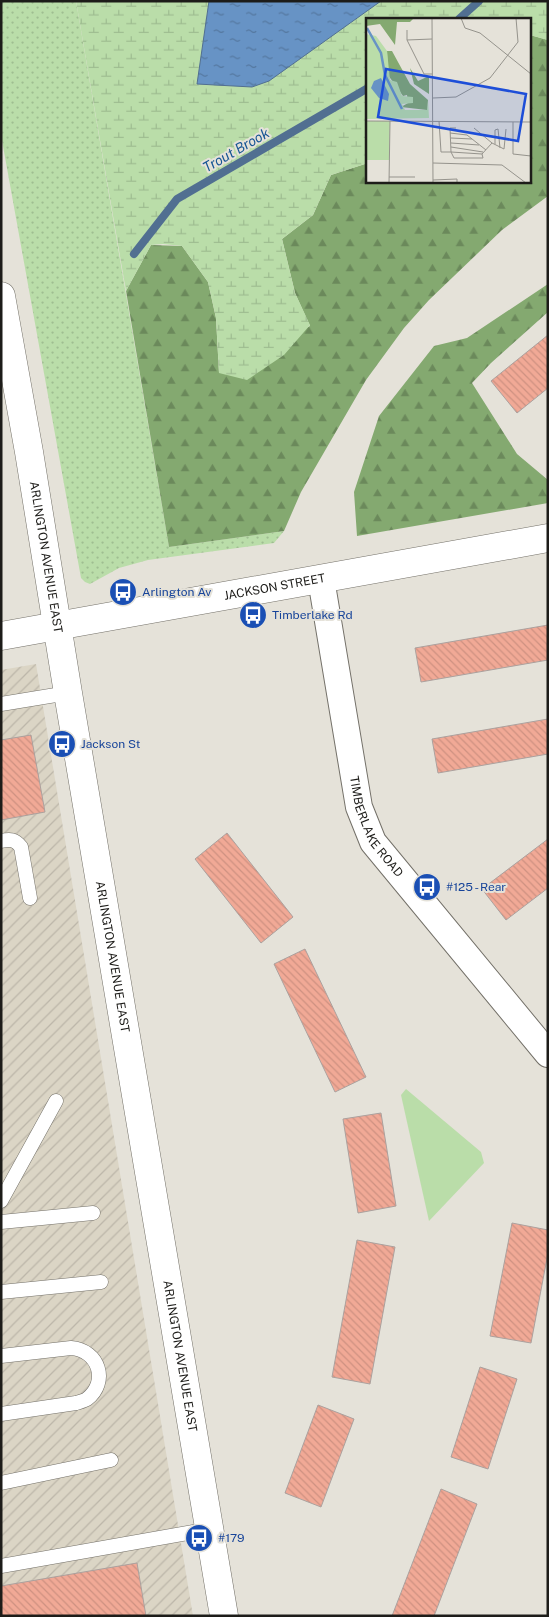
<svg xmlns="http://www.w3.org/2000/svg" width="549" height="1617" font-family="'Public Sans',sans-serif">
  <defs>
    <pattern id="industrial-furrows" width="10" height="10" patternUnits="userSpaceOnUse" patternTransform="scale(1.25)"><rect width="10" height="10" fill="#dbd5c5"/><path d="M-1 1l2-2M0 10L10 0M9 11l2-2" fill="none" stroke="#bcb6a9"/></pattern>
    <pattern id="grass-dots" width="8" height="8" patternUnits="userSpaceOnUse" patternTransform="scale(1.25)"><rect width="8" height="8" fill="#badda9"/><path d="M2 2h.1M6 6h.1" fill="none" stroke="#9fbd91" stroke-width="1.8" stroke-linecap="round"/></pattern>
    <pattern id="forest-firs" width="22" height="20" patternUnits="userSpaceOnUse" patternTransform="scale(1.25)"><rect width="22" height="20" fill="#84a970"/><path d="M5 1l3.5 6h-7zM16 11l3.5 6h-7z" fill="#6b895b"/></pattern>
    <pattern id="wetland-marsh" width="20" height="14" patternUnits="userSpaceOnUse" patternTransform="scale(1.25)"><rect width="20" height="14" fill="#badda9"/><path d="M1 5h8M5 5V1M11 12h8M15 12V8" fill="none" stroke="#9fbd91"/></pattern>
    <pattern id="water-ripples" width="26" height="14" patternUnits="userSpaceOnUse" patternTransform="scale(1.25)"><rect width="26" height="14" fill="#6793c5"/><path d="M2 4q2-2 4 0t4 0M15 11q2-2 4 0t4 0" fill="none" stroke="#54779f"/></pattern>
    <pattern id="building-back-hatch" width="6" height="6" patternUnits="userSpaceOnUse" patternTransform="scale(1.25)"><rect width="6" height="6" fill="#f1a996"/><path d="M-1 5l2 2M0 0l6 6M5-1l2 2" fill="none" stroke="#ce9181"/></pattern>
  </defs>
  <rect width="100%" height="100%" fill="#e5e2d9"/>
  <polygon fill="url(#industrial-furrows)" points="36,664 193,1616 1,1616 1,670"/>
  <polygon fill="url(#grass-dots)" points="1,1 76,1 169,547 284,531 274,543 148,560 119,568 90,584 85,582 81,578 1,135"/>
  <g fill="url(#forest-firs)">
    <polygon points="530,35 548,40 548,196 502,230 429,300 404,328 366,380 301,492 284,531 169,547 126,291 151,245 182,246 208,282 216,318 219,373 310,326 295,293 282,239 313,215 331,175 368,163 368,181 530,181"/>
    <polygon points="548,284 548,312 491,363 472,383 517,454 548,480 548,503 357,536 354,492 379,416 434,346 467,338"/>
  </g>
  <polygon fill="url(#wetland-marsh)" points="76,1 548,1 548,40 530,35 530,19 368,19 368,163 331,175 313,215 282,239 295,293 310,325 284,355 247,380 219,373 216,318 208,282 182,246 163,244 151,245 126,291"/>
  <polygon fill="#badda9" points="406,1089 481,1152 484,1163 429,1221 401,1095"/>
  <polygon fill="url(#water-ripples)" stroke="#516f91" points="209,1 381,1 269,81 252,87 197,84"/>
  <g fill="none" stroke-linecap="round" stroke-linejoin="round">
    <g stroke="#516f91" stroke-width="8">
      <polyline points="459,19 479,1"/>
      <polyline points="134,254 177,199 368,88"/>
    </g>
  </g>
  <g fill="url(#building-back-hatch)" stroke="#aba19e">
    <polygon points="548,335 548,388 517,413 491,381"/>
    <polygon points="548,625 548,660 421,682 415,648"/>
    <polygon points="548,719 548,754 438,773 432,739"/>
    <polygon points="31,735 45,812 1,820 1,740"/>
    <polygon points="227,833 293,917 261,943 195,859"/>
    <polygon points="548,839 548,888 506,920 482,889"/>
    <polygon points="305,949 366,1077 335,1092 274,964"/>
    <polygon points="381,1113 396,1206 358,1213 343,1119"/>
    <polygon points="512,1223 548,1230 548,1253 531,1343 490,1336"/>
    <polygon points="357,1240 395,1247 370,1384 332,1377"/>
    <polygon points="480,1367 517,1379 488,1469 451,1457"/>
    <polygon points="318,1405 354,1419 321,1507 285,1493"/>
    <polygon points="441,1489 477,1504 434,1616 392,1616"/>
    <polygon points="137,1563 146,1616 1,1616 1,1586"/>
  </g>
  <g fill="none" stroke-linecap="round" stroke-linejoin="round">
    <g stroke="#737068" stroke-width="15">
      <g id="service">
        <polyline points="1,704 68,693"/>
        <path d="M1,841c9,-2 14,-2 20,6l9,51"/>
        <polyline points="1,1201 56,1101"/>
        <polyline points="1,1222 93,1213"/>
        <polyline points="1,1292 101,1282"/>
        <path d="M1,1356l70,-8c28,2 38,34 16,51 -3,2 -8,3 -11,4l-75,11"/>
        <polyline points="1,1483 111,1460"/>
        <polyline points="1,1566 210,1529"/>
      </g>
    </g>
    <g stroke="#737068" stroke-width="28">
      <g id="minor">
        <path id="s1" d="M321,579l38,228 14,35 175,212"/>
      </g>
    </g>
    <g stroke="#737068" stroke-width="29">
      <g id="tertiary">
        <path id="s2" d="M1,296l28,156 39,241 156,923"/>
        <path id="s3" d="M1,636l547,-98"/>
      </g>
    </g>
    <use href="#service" stroke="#fff" stroke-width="14"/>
    <use href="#minor" stroke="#fff" stroke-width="26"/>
    <use href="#tertiary" stroke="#fff" stroke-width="28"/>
  </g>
  <defs>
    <g id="bus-disc" transform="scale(1.4375)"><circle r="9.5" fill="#1a4fb4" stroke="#e5e2d9"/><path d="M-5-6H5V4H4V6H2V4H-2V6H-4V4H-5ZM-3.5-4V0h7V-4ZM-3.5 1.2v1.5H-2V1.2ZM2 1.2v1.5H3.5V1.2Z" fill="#fff"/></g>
  </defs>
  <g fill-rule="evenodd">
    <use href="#bus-disc" x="123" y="592"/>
    <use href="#bus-disc" x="253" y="615"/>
    <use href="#bus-disc" x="62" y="744"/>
    <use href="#bus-disc" x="427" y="887"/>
    <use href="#bus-disc" x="199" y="1538"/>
  </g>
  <g text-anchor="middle" stroke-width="4" stroke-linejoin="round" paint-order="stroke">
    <g font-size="12" fill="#1d1c19" stroke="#e5e2d9">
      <text dy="4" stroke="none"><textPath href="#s2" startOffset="265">ARLINGTON AVENUE EAST</textPath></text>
      <text dy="4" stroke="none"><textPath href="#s3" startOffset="278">JACKSON STREET</textPath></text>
      <text dy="4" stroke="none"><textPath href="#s1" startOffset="256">TIMBERLAKE ROAD</textPath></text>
      <text dy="4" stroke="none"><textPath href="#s2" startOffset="670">ARLINGTON AVENUE EAST</textPath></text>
      <text dy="4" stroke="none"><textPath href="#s2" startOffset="1075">ARLINGTON AVENUE EAST</textPath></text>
    </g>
    <g font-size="12" fill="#164399" stroke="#e5e2d9" text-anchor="start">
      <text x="142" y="596">Arlington Av</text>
      <text x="272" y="619">Timberlake Rd</text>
      <text x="81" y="748">Jackson St</text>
      <text x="446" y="891">#125 - Rear</text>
      <text x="218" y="1542">#179</text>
    </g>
    <g font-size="14" font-style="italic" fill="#165594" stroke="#e5e2d9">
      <text transform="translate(236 150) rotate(-30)" y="5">Trout Brook</text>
    </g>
  </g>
  <g transform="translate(366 18)">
    <rect width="165" height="165" fill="#e5e2d9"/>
    <path d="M62,82l1,18 -63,1v-9h61zM0,103h24l-1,39h-23z" fill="#badda9"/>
    <path d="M0,0h48l-4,4h-13l-2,23 -15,-21 -14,2zM21,33h5l18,33 18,16 -1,10 -26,-3 7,-4 -1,-8 -4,1 -15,-21zM44,50l8,13 11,-5v18l-15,-10z" fill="#84a970"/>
    <path d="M0,16l10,2 11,15 3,29 7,2 5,14 11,1v6l-11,1 3,6h-39z" fill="#badda9"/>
    <path d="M15,60l8,16 -1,7 -9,-3 -8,-10 3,-7z" fill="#6793c5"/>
    <path fill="none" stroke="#6793c5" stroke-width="2.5" d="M1,10l14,25 4,22 17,34"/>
    <path fill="none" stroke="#95938c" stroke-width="1" d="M66,0l1,165M95,0l4,10 15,5 51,41M41,12v10l25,-1M41,22l17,34h8M67,80l23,-1 34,-19 28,-36 -2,-24M0,103l165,1M73,103l2,31h10l-1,-24h6M147,104v32l18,2M108,110l18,15M84,115l17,2 19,15M85,120l21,1M85,125l28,2M129,126v-14l3,-1 2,19M85,129l32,5M85,134l3,6h29l-1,-4 -31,-2M116,136l10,-11 12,6 2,-20M67,145l69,2 24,18M23,159h26M67,162l24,-1v4M23,165l1,-62"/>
    <path fill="#1d4ed8" fill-opacity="0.15" stroke="#1d4ed8" stroke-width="2.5" d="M20,51l140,25 -8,47 -140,-24z"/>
    <rect width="165" height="165" fill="none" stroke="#1d1c19" stroke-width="2.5"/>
  </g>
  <rect width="549" height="1617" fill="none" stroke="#1d1c19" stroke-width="5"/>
</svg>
